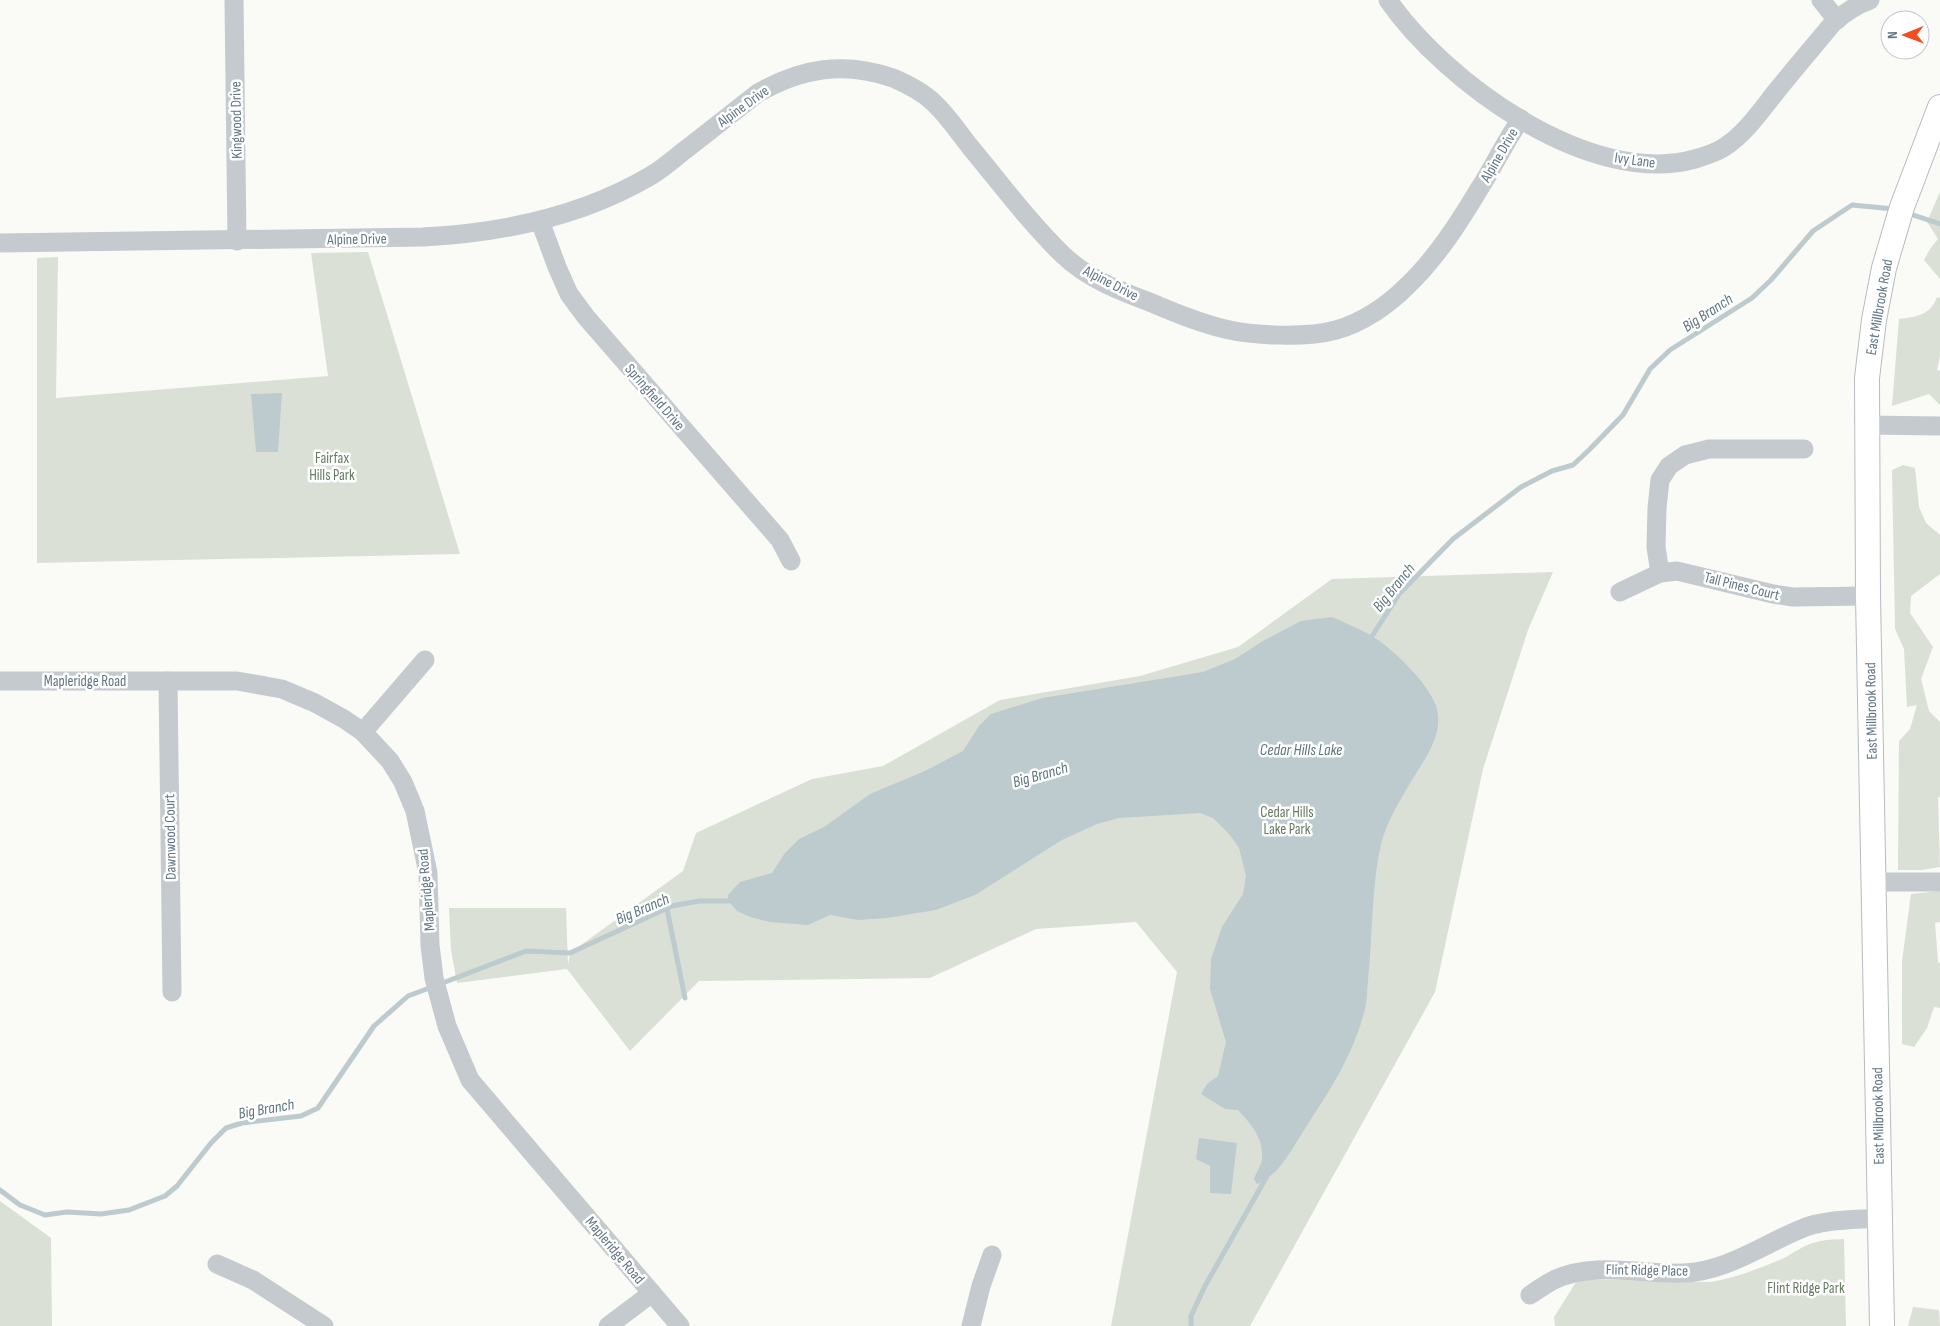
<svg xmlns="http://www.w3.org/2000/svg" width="1940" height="1326" font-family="'Sofia Sans Condensed',sans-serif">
  <rect width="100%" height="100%" fill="#fafaf7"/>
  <g fill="#dae0d6">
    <polygon points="1940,192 1940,279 1924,260 1930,249 1938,239 1927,222"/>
    <polygon points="368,252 460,554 37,563 37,258 58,257 56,398 328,376 311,253"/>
    <path d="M1937,297l3,1v58l-3,14 3,1v34l-11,-11 -37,12 7,-87c17,-2 32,-4 38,-22z"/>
    <polygon points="1903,465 1915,468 1919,507 1926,523 1940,535 1940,574 1911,596 1910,613 1933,647 1921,679 1929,711 1940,722 1940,797 1938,797 1940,867 1922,870 1898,870 1899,741 1910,729 1917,705 1907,707 1904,649 1895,629 1892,470"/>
    <polygon points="1553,572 1528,630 1483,769 1435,992 1250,1326 1111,1326 1177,972 1136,922 1036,929 930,978 699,981 630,1051 567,969 457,983 451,950 449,908 566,908 568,965 570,953 683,871 696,833 812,779 883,766 1000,700 1140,676 1238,647 1332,579"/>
    <polygon points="1940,891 1940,922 1935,923 1938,962 1940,964 1940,1008 1934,1007 1927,1028 1914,1047 1902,1044 1902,961 1911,894"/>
    <polygon points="0,1201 51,1238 52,1326 0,1326"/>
    <path d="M1844,1239l2,87h-291l-1,-9 24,-38 133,3c24,-4 47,-13 71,-23 12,-6 21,-14 35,-17 8,-3 18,-2 27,-3z"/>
    <polygon points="1913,1307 1939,1310 1940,1326 1908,1326"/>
  </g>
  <g fill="#bdcace">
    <polygon points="282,393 278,452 256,452 251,394"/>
    <path d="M1332,617c13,6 26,11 38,18 22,12 58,48 66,71 9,27 -11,52 -24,74 -12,20 -25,41 -31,64 -10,45 -8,90 -13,136 -1,11 -1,23 -4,33 -12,44 -34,77 -58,114 -14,21 -25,47 -49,57l-3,-5c2,-6 7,-13 8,-19 2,-22 -11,-36 -24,-50l-13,-1 -24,-15 6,-10 11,-8 8,-34 -16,-53 1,-30 11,-32 21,-33 3,-18 -7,-28 -9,-13 -17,-17 -13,-5 -81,5 -22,6 -35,16 -87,55 -39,15 -49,8 -29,2 -28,-5 -22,10 -38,-3 -20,-5 -13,-6 -9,-10v-6l12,-13 32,-9 13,-20 14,-14 25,-12 46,-33 55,-23 38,-20 16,-25 12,-12 51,-16 161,-26 32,-13 28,-18 38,-20z"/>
    <polygon points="1199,1138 1237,1143 1231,1194 1210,1193 1210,1166 1196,1159"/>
  </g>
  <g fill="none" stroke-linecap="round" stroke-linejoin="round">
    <g stroke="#bdcace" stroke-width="5">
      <polyline points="1907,213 1940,224"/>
      <polyline points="1369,641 1399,594 1453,539 1521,487 1552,471 1573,465 1589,450 1623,415 1650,369 1670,350 1752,298 1771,280 1813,231 1852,205 1894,209"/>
      <polyline points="667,909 685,998"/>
      <polyline points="440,984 526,951 570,953 672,906 699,901 728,901 734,899"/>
      <polyline points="0,1190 20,1205 45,1215 67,1212 101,1214 129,1210 165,1196 177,1186 211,1143 226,1128 242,1123 301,1116 318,1108 374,1026 408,996 432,987"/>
      <polyline points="1191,1326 1191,1316 1205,1286 1267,1176"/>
    </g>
    <g stroke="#b6bcc0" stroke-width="26">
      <polyline id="major" points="1882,1326 1868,596 1867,378 1874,320 1884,268 1902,207 1940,107"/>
    </g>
    <g stroke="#c5cace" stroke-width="19">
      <polyline points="234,0 237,241"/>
      <path d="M1388,0c57,82 202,188 307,159 10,-3 20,-6 28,-11 21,-13 37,-36 52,-55 19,-24 39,-47 58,-70 11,-10 23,-18 37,-23"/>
      <polyline points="1821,0 1837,20"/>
      <polyline points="540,221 557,267 569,294 586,317 780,540 791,561"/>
      <path d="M0,243l423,-6c80,-4 160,-21 229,-62 13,-8 25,-19 37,-28 23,-18 46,-36 69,-54 44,-25 86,-32 135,-15 14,6 30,14 41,25 14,13 25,30 37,45 30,36 58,74 92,107 25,24 57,36 89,48 23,10 48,20 73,26 29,7 82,9 111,1 26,-7 52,-25 70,-43 30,-28 54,-66 75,-101 14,-22 25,-46 40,-67"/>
      <polyline points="1866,425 1940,426"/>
      <polyline points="1660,573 1656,547 1657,508 1660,480 1669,466 1685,455 1709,449 1804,449"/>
      <polyline points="1620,592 1660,573 1677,571 1773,594 1793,597 1868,596"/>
      <polyline points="0,681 237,681 282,689 315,703 344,719 363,732 390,761 403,782 415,811 428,873 430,945 434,978 447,1026 470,1080 680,1326"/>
      <polyline points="168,681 172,992"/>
      <polyline points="363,732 425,660"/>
      <polyline points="1874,882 1940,882"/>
      <polyline points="217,1264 253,1280 324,1326"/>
      <path d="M1530,1295c8,-5 17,-12 26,-16 40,-18 86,-4 128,-6 43,-2 78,-28 117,-44 21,-10 55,-9 79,-11"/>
      <polyline points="608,1326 652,1293"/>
      <polyline points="971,1326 981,1286 992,1255"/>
    </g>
    <use href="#major" stroke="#fff" stroke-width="24"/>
  </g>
  <g text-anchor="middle" stroke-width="5" stroke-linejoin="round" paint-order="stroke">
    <g font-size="15" fill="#627685" stroke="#fff">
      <text transform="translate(743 106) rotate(-36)" y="5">Alpine Drive</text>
      <text transform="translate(236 120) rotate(-91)" y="5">Kingwood Drive</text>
      <text transform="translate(1499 155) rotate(-60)" y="5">Alpine Drive</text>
      <text transform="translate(1635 160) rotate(8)" y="5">Ivy Lane</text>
      <text transform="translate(357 239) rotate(-1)" y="5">Alpine Drive</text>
      <text transform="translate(1111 283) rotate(27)" y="5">Alpine Drive</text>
      <text transform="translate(1879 307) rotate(-80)" y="5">East Millbrook Road</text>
      <text transform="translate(655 397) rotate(49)" y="5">Springfield Drive</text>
      <text transform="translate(1742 586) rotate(14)" y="5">Tall Pines Court</text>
      <text x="85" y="686">Mapleridge Road</text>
      <text transform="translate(1871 711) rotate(-91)" y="5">East Millbrook Road</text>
      <text transform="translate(170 837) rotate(-91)" y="5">Dawnwood Court</text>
      <text transform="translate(426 890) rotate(-95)" y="5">Mapleridge Road</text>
      <text transform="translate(1878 1116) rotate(-91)" y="5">East Millbrook Road</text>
      <text transform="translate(615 1250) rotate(50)" y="5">Mapleridge Road</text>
      <text transform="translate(1647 1270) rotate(1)" y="5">Flint Ridge Place</text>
    </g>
    <g font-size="15" fill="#677b62" stroke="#fff">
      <text x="332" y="463">Fairfax<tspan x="332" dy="17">Hills Park</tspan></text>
      <text x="1287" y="817">Cedar Hills<tspan x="1287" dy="17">Lake Park</tspan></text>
      <text x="1806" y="1293">Flint Ridge Park</text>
    </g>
    <g font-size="16" font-style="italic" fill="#5e767e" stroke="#fff">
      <text transform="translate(1707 312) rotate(-33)" y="6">Big Branch</text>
      <text transform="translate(1393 587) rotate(-51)" y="6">Big Branch</text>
      <text x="1301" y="755">Cedar Hills Lake</text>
      <text transform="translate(1040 774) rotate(-16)" y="6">Big Branch</text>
      <text transform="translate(642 908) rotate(-23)" y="6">Big Branch</text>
      <text transform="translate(266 1108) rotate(-10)" y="6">Big Branch</text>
    </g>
  </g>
  <g transform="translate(1905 35) rotate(269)"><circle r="24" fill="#ffffff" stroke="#c0c8ce"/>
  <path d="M0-4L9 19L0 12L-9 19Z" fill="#f24c1f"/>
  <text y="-8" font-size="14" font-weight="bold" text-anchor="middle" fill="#627685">N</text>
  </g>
</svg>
